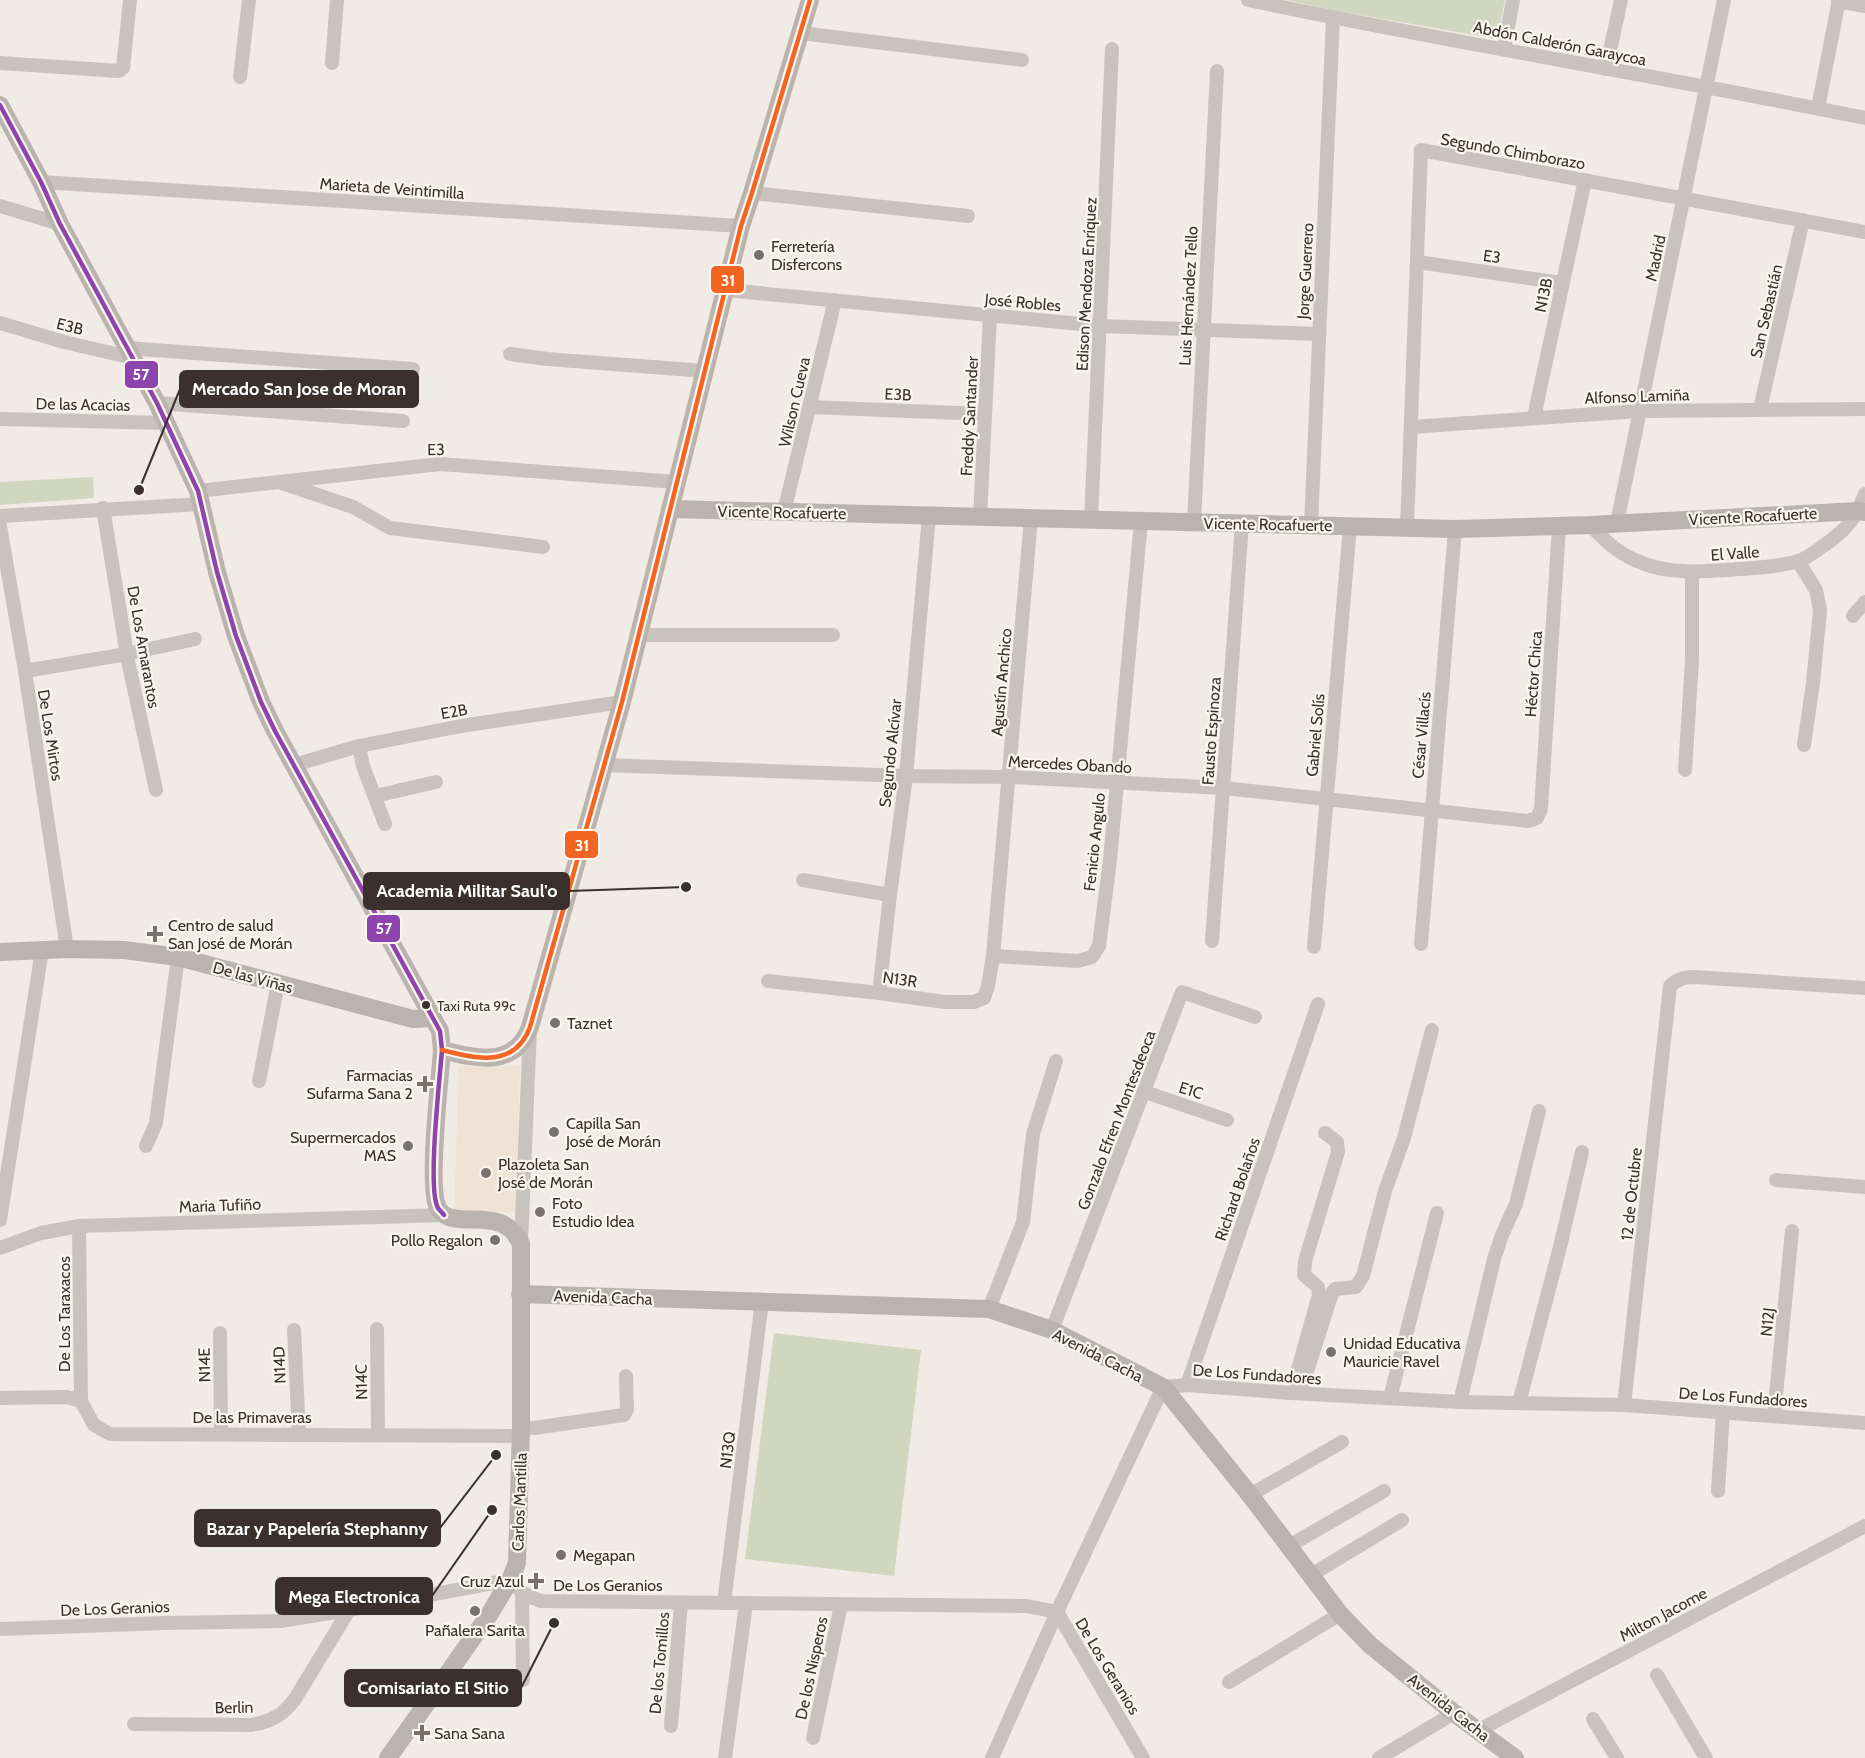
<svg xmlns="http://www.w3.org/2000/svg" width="1865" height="1758" font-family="Cabin,sans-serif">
  <rect width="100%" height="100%" fill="#f0ebe5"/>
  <g fill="#d1d6bf">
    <polygon points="1287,0 1505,0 1497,39 1332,10"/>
    <polygon points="93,477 94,498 0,505 0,482"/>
    <polygon points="774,1333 921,1350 894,1576 745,1559"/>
  </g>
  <polygon fill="#eee3d5" points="459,1066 520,1066 516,1212 454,1213"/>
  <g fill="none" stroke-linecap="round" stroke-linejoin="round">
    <g stroke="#c9c3be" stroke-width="14">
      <path d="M1248,0c205,43 412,76 617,118"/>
      <polyline points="1838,1 1865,6"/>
      <polyline points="801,33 1022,60"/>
      <polyline points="1504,49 1513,0"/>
      <polyline points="0,63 119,71 123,68 130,0"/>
      <polyline points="332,63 337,0"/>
      <polyline points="1606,69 1621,0"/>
      <polyline points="240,77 249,0"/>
      <polyline points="1818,108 1839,0"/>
      <polyline points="41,182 741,226"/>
      <polyline points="752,193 968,216"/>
      <polyline points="0,206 60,224"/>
      <polyline points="1417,262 1562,283"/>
      <polyline points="726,290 1101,326 1318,334"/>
      <polyline points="0,323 64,342 133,358"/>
      <polyline points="127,348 413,369"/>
      <polyline points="510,354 547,359 705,371"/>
      <polyline points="157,403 403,421"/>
      <polyline points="809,407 985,414"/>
      <polyline points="1760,409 1803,220"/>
      <polyline points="1534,417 1585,180"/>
      <polyline points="0,419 166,423"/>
      <polyline points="1411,427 1640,411 1865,409"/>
      <polyline points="282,483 353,507 390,528 543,547"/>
      <polyline points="198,491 440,464 676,482"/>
      <polyline points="103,508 128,661 156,790"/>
      <polyline points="784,512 835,300"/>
      <polyline points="0,516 201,504"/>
      <polyline points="980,517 990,316"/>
      <polyline points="1091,520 1112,49"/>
      <polyline points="1194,522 1217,71"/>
      <polyline points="1617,523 1724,0"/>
      <polyline points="1311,525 1333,18"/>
      <path d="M1590,525c14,15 28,28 47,36 30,13 59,11 90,9 23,-2 46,-2 68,-8 9,-2 17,-8 24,-13 25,-17 35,-27 46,-55"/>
      <polyline points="0,526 25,671 67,949"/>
      <polyline points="1407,528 1421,150 1865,232"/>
      <polyline points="1798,561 1816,590 1820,610 1813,683 1804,745"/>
      <polyline points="1853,616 1865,602"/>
      <polyline points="639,635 833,635"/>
      <polyline points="25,671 127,654 195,639"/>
      <polyline points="359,746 363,766 385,824"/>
      <polyline points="294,765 359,746 461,726 622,702"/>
      <polyline points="603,765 906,776 1010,777 1224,788 1528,821 1537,818 1541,809 1559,527"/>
      <polyline points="1685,770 1692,661 1692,572"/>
      <polyline points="375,796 436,782"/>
      <polyline points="803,880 890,895"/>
      <polyline points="1212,941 1242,523"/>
      <polyline points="1421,944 1455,529"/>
      <polyline points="1314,947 1350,526"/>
      <polyline points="993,956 1078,961 1092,957 1099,946 1110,860 1141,521"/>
      <polyline points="768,981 879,993 945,1002 974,1002 984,998 988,986 993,956 1031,518"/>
      <polyline points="879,993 890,895 906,776 929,516"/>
      <polyline points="259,1081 278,983"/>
      <polyline points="1145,1092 1227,1120"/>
      <polyline points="146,1146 156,1123 178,957"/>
      <polyline points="1776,1180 1865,1187"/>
      <polyline points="0,1220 42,950"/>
      <polyline points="79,1226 81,1401 94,1425 110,1434 520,1436"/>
      <polyline points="521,1244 530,1030"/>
      <polyline points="0,1248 41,1233 79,1226 444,1215"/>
      <polyline points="989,1309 1023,1222 1033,1134 1056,1061"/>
      <polyline points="377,1329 378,1435"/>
      <polyline points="294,1330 299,1434"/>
      <polyline points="1052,1330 1182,992 1255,1017"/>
      <polyline points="220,1333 221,1433"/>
      <polyline points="1295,1380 1319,1295 1318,1287 1304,1275 1305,1261 1338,1152 1337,1142 1325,1133"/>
      <polyline points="1187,1385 1318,1004"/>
      <polyline points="1300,1393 1332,1293 1335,1289 1356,1287 1363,1276 1385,1191 1404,1138 1432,1030"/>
      <polyline points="0,1398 67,1397 81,1401"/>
      <polyline points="1390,1398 1437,1213"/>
      <polyline points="1460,1402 1494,1259 1502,1235 1516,1204 1539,1111"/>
      <polyline points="1519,1403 1560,1247 1582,1152"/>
      <path d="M1624,1405l46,-419c8,-7 14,-9 24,-9l171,11"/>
      <polyline points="1774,1416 1792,1231"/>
      <polyline points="521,1428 534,1428 624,1415 627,1409 626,1376"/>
      <polyline points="1718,1491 1723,1412"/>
      <polyline points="1250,1495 1342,1442"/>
      <polyline points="1289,1546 1384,1491"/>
      <polyline points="1311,1575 1402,1520"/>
      <polyline points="522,1593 523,1680"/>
      <polyline points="724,1603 762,1301"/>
      <path d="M0,1629l165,-6 115,-2 69,-11 161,-30c10,11 17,17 31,21l486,5 30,6 86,146"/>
      <polyline points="1657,1675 1706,1758"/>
      <polyline points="1229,1682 1340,1614"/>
      <polyline points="1593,1719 1617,1758"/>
      <path d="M134,1724l117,1c20,-3 32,-10 44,-26l54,-89"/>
      <polyline points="671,1726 681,1603"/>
      <polyline points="1477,1731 1865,1526"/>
      <polyline points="813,1738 841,1605"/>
      <polyline points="725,1758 746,1604"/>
      <polyline points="992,1758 1057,1612 1163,1387 1187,1385 1291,1393 1460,1402 1624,1405 1865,1423"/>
      <polyline points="1379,1758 1454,1713"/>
    </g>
    <g stroke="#bab3ae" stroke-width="18">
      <path d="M0,105l41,77 19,42 97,179 41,88 19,81 19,64 25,66 14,29 165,300 2,19c-2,28 -15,138 -4,158 15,26 64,-7 83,36v184l-4,135 -7,17 -21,35 -101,143"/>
      <polyline points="670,509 1455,529 1590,525 1858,511 1865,512"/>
      <polyline points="0,952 67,949 124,950 178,957 413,1019 431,1018"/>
      <path d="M442,1050c35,9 73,18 88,-23l92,-325 119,-476 11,-33 58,-193"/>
      <polyline points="520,1294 989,1309 1052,1330 1163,1387 1250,1495 1340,1614 1370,1645 1454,1713 1515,1758"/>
    </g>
    <g stroke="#fbf5ee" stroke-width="9">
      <path id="bus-1" d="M0,105l41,77 19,42 97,179 41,88 19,81 19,64 25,66 14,29 165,300 2,19c-2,27 -15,139 -4,158 1,2 4,4 6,7"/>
    </g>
    <g stroke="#fbf5ee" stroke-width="9">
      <path id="bus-2" d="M442,1050c35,9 73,18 88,-23l92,-325 119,-476 11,-33 58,-193"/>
    </g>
    <use href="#bus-1" stroke="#8e44ad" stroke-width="4.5"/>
    <use href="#bus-2" stroke="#f26522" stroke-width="4.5"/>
  </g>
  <g fill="#7a716c" stroke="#fbf5ee" stroke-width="2">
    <circle cx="759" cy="255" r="6"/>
    <path d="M152 925h6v6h6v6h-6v6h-6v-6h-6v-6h6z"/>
    <circle cx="555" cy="1023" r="6"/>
    <path d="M422 1075h6v6h6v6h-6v6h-6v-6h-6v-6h6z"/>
    <circle cx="554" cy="1132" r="6"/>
    <circle cx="408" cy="1146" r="6"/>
    <circle cx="486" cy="1173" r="6"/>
    <circle cx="540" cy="1212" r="6"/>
    <circle cx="495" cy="1240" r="6"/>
    <circle cx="1331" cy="1352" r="6"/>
    <circle cx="561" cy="1555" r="6"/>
    <path d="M533 1572h6v6h6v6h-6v6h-6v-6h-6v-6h6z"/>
    <circle cx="475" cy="1611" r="6"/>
    <path d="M419 1724h6v6h6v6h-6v6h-6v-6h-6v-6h6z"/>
  </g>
  <circle fill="#3b302b" stroke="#fbf5ee" stroke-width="2" cx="426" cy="1005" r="5"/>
  <g text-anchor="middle" stroke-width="4.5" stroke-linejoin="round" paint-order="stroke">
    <g font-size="14" fill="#3b302b" stroke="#fbf5ee" text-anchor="start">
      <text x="437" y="1011">Taxi Ruta 99c</text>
    </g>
    <g font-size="16" fill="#3b302b" stroke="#fbf5ee">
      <text transform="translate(1560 43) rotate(11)" y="6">Abdón Calderón Garaycoa</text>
      <text transform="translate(1513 151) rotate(10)" y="6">Segundo Chimborazo</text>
      <text transform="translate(392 188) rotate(4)" y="6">Marieta de Veintimilla</text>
      <text transform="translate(1492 256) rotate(8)" y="6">E3</text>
      <text transform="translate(1655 258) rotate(-78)" y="6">Madrid</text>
      <text transform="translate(1305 271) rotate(-87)" y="6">Jorge Guerrero</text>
      <text transform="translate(1086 284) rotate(-87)" y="6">Edison Mendoza Enríquez</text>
      <text transform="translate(1543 295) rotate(-78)" y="6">N13B</text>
      <text transform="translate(1188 296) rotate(-87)" y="6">Luis Hernández Tello</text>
      <text transform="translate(1023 302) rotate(5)" y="6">José Robles</text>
      <text transform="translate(1766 311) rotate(-77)" y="6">San Sebastián</text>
      <text transform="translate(70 326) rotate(14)" y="6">E3B</text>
      <text transform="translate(898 394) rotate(2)" y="6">E3B</text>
      <text transform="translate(1637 396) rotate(-2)" y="6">Alfonso Lamiña</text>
      <text transform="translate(794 402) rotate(-77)" y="6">Wilson Cueva</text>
      <text transform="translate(83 404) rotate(1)" y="6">De las Acacias</text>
      <text transform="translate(969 416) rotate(-87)" y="6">Freddy Santander</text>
      <text transform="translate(436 449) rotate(-1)" y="6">E3</text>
      <text transform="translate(782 512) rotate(1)" y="6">Vicente Rocafuerte</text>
      <text transform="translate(1753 516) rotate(-3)" y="6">Vicente Rocafuerte</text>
      <text transform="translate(1268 524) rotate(1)" y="6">Vicente Rocafuerte</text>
      <text transform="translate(1735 553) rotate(-4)" y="6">El Valle</text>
      <text transform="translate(144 647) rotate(80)" y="6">De Los Amarantos</text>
      <text transform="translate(1533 674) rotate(-86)" y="6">Héctor Chica</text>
      <text transform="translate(1001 682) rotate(-85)" y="6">Agustín Anchico</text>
      <text transform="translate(454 711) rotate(-10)" y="6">E2B</text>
      <text transform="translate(1211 731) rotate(-86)" y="6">Fausto Espinoza</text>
      <text transform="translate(51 735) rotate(81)" y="6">De Los Mirtos</text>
      <text transform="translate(1315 735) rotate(-85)" y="6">Gabriel Solís</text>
      <text transform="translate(1421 735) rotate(-85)" y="6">César Villacís</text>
      <text transform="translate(890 753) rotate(-84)" y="6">Segundo Alcívar</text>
      <text transform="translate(1070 764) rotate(3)" y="6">Mercedes Obando</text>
      <text transform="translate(1094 842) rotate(-84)" y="6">Fenicio Angulo</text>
      <text transform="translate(253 977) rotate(15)" y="6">De las Viñas</text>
      <text transform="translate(900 979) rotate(8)" y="6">N13R</text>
      <text transform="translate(1191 1090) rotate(18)" y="6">E1C</text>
      <text transform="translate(1116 1120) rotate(-69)" y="6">Gonzalo Efren Montesdeoca</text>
      <text transform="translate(1237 1189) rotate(-71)" y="6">Richard Bolaños</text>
      <text transform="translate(1631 1194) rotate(-84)" y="6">12 de Octubre</text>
      <text transform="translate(220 1205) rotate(-2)" y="6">Maria Tufiño</text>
      <text transform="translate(603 1297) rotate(2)" y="6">Avenida Cacha</text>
      <text transform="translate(64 1314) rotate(-90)" y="6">De Los Taraxacos</text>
      <text transform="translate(1767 1322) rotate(-84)" y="6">N12J</text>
      <text transform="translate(1098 1355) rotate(27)" y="6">Avenida Cacha</text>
      <text transform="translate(204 1365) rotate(-91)" y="6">N14E</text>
      <text transform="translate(279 1365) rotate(-92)" y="6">N14D</text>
      <text transform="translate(1257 1374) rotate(4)" y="6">De Los Fundadores</text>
      <text transform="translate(361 1382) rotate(-91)" y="6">N14C</text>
      <text transform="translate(1743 1397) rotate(4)" y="6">De Los Fundadores</text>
      <text x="252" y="1423">De las Primaveras</text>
      <text transform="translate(727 1450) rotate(-83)" y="6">N13Q</text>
      <text transform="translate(519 1502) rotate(-88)" y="6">Carlos Mantilla</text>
      <text x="608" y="1591">De Los Geranios</text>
      <text transform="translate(115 1608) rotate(-2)" y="6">De Los Geranios</text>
      <text transform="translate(1663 1614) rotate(-28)" y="6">Milton Jacome</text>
      <text transform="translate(659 1663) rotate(-85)" y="6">De los Tomillos</text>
      <text transform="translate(1108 1666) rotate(59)" y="6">De Los Geranios</text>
      <text transform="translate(811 1668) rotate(-78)" y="6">De los Nisperos</text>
      <text transform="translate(234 1707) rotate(-1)" y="6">Berlin</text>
      <text transform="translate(1449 1707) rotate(38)" y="6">Avenida Cacha</text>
    </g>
    <g font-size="16" fill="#3b302b" stroke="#fbf5ee" text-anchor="start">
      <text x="771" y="252">Ferretería<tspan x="771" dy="18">Disfercons</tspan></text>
      <text x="168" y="931">Centro de salud<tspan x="168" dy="18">San José de Morán</tspan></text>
      <text x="567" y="1029">Taznet</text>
      <text x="413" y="1081" text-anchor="end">Farmacias<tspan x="413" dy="18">Sufarma Sana 2</tspan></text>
      <text x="566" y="1129">Capilla San<tspan x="566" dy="18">José de Morán</tspan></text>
      <text x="396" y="1143" text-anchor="end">Supermercados<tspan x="396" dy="18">MAS</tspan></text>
      <text x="498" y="1170">Plazoleta San<tspan x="498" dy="18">José de Morán</tspan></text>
      <text x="552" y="1209">Foto<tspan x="552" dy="18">Estudio Idea</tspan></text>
      <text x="483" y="1246" text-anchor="end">Pollo Regalon</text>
      <text x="1343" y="1349">Unidad Educativa<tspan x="1343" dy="18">Mauricie Ravel</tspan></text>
      <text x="573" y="1561">Megapan</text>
      <text x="524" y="1587" text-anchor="end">Cruz Azul</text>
      <text x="475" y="1636" text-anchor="middle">Pañalera Sarita</text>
      <text x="434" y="1739">Sana Sana</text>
    </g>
  </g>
  <path fill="none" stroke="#3b302b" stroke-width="2" d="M139 490L180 389M686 887L569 891M496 1455L440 1528M492 1510L432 1596M554 1623L521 1688"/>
  <g fill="#3b302b" stroke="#fbf5ee" stroke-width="2">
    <circle cx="139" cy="490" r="6"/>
    <circle cx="686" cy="887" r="6"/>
    <circle cx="496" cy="1455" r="6"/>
    <circle cx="492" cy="1510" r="6"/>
    <circle cx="554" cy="1623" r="6"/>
  </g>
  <g fill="#3b302b" stroke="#3b302b" stroke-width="2">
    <rect x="180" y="371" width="238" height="36" rx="6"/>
    <rect x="364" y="873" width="205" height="36" rx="6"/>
    <rect x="195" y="1510" width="245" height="36" rx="6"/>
    <rect x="276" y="1578" width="156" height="36" rx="6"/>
    <rect x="345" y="1670" width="176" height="36" rx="6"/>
  </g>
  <g font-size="18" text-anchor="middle" font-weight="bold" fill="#fff">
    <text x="299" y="395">Mercado San Jose de Moran</text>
    <text x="467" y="897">Academia Militar Saul'o</text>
    <text x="317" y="1535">Bazar y Papelería Stephanny</text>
    <text x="354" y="1603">Mega Electronica</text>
    <text x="433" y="1694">Comisariato El Sitio</text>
  </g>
  <g stroke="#fbf5ee" stroke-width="2">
    <rect x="710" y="265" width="35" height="29" rx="6" fill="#f26522"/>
    <rect x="124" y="360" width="35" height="29" rx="6" fill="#8e44ad"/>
    <rect x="564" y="830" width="35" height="29" rx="6" fill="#f26522"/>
    <rect x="366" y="914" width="35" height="29" rx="6" fill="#8e44ad"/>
  </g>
  <g font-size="16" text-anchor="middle" font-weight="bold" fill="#fff">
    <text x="728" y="286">31</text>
    <text x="141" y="380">57</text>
    <text x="582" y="851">31</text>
    <text x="384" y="934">57</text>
  </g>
</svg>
